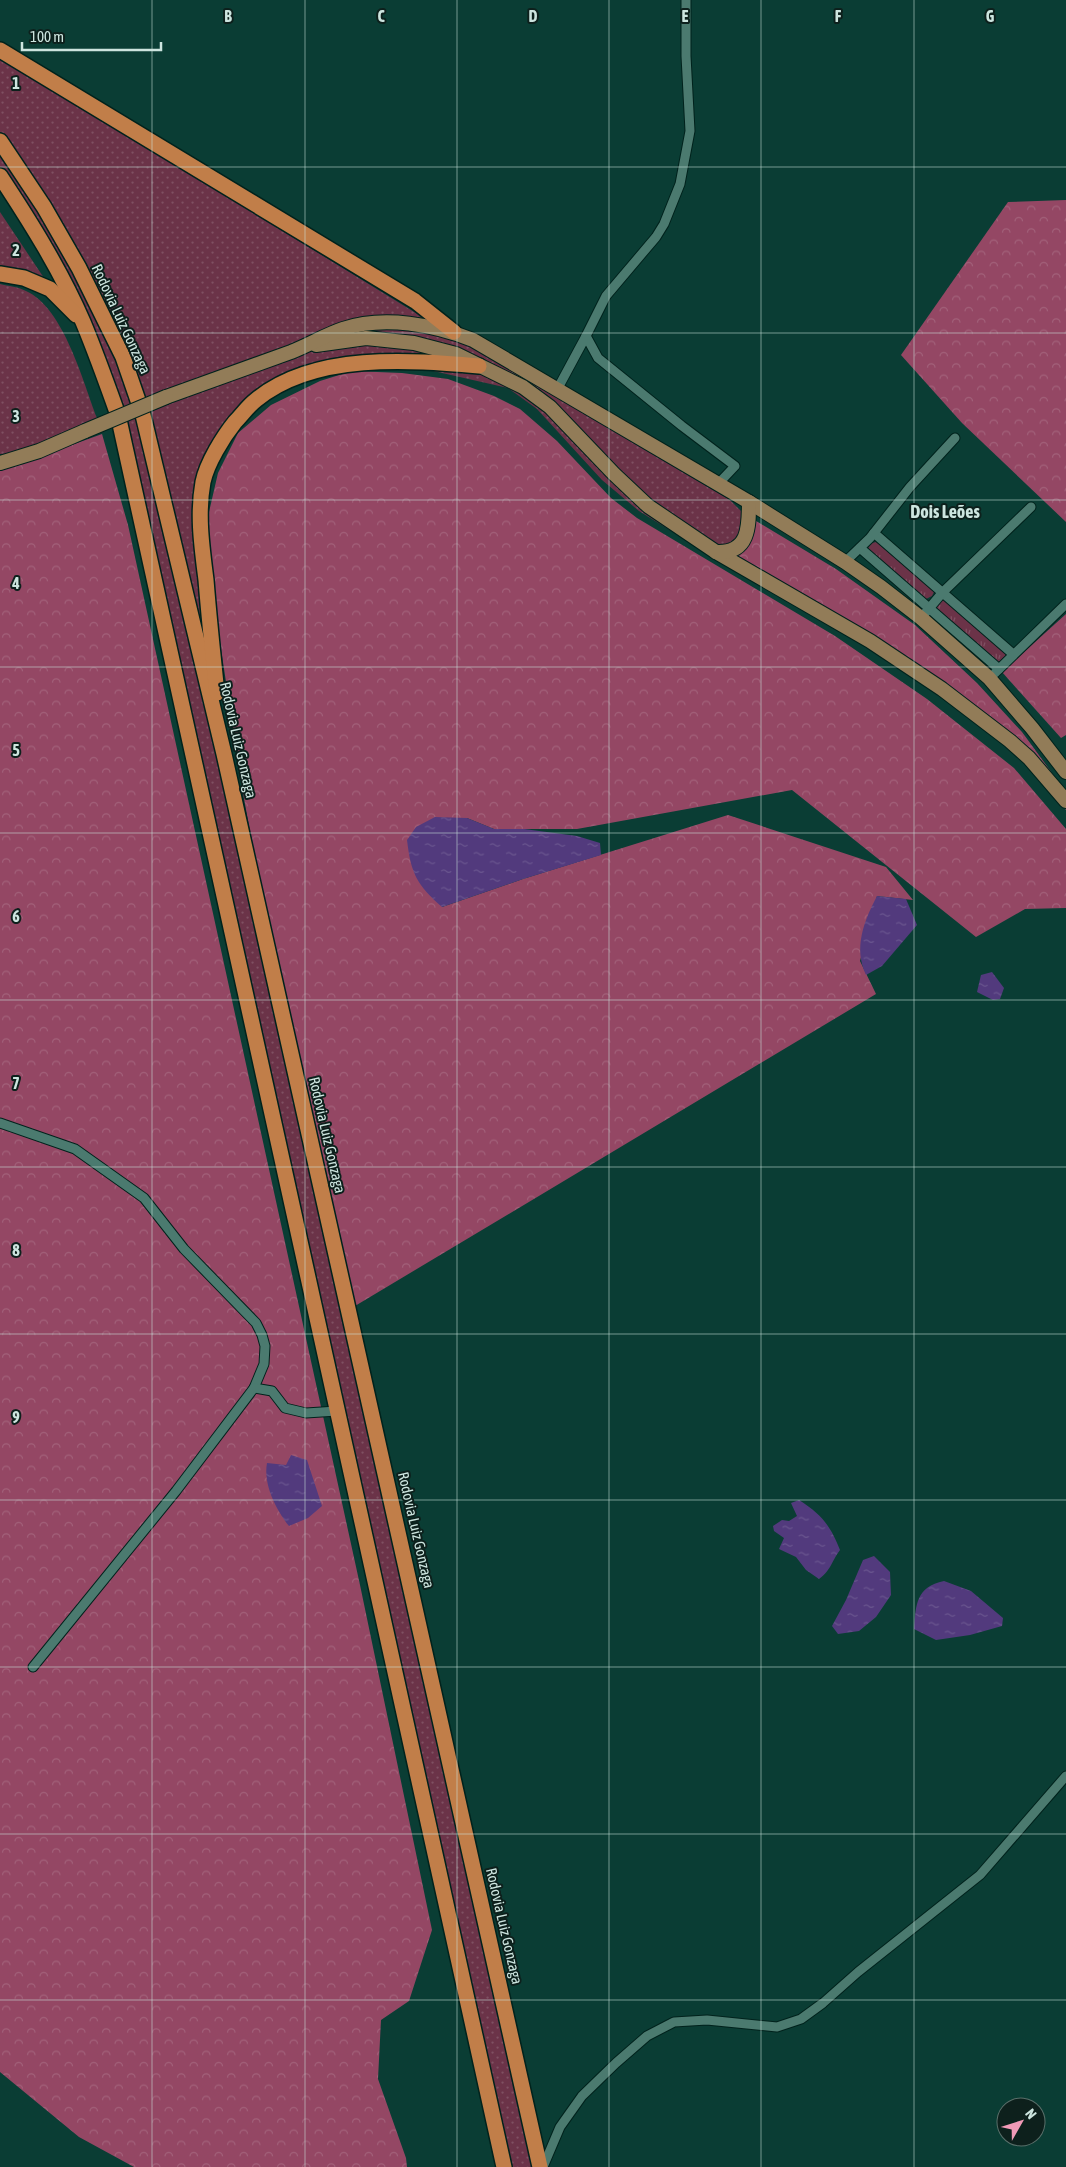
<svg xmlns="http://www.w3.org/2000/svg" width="1066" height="2167" font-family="'Asap Condensed',sans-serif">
  <defs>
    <pattern id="grass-dots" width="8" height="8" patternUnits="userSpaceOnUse" patternTransform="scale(1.25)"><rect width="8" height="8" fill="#6b3348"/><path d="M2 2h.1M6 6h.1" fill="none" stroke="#7f5062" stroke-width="1.8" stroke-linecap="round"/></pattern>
    <pattern id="forest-crowns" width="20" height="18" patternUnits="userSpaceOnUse" patternTransform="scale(1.25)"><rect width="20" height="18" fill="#944764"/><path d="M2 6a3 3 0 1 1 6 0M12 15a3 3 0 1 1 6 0" fill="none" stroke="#a2617a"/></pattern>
    <pattern id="park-tufts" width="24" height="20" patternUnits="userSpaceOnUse" patternTransform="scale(1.25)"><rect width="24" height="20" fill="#6b3348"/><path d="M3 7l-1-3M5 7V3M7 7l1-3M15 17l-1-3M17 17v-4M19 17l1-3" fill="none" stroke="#7f5062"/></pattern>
    <pattern id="water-ripples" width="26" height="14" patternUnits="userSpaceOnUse" patternTransform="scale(1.25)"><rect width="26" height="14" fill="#523a7d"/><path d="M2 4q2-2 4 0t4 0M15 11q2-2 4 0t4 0" fill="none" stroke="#6a568f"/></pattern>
  </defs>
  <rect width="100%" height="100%" fill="#0a3d34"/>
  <g fill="url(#grass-dots)">
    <polygon points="0,57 471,347 730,500 746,516 741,542 713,557 639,511 602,480 537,409 508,388 407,365 349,365 284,381 213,449 200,523 204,642 536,2167 504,2167 119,421 143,415 255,368 118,415 83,322 0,176"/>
    <polygon points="0,212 46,281 0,269"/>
    <path d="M0,284c8,2 19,3 26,7 38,17 57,91 71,127l-80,35 -17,1z"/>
  </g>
  <g fill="url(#forest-crowns)">
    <polygon points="1066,200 1066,522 962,423 901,355 1008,202"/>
    <polygon points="352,371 402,373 448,379 494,396 520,409 557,441 611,498 637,518 835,636 927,699 1014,768 1066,829 1066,908 1025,909 976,937 792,790 577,829 494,829 467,818 442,907 523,879 728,815 886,867 913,900 877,896 860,961 876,994 355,1306 261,892 243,793 219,636 206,525 218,473 238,433 271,405 320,381"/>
    <polygon points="102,434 128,525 360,1585 432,1930 409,2001 381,2020 378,2079 406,2158 407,2167 134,2167 79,2137 0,2072 0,471"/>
    <polygon points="751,518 836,569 915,625 977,683 1022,732 1066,792 1066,810 1016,752 926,681 735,569 733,552"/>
    <polygon points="1066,614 1066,735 1061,738 1002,672"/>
  </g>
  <g fill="url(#park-tufts)">
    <polygon points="876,542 932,589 934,592 932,596 926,599 871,553 868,548 872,543"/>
    <polygon points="944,599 1006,654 1005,658 997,664 936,609 937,604"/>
  </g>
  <g fill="url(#water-ripples)">
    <path d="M435,817l32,1 27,11h30l53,7 23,7 1,12 -78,24 -81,28c-25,-22 -31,-33 -35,-67l9,-13z"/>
    <path d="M877,896l29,3 11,26 -35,41 -16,9c-13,-27 -2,-54 11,-79z"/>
    <polygon points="992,972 1004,988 1000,999 993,1000 977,992 981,975"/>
    <path d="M291,1455l16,5 15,46 -14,12 -19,8c-13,-16 -26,-42 -22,-63l19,2z"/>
    <path d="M799,1500c23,15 31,25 41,50 -9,12 -8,19 -21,29l-13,-9 -10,-13 -17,-8 5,-11 -10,-7 -1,-5 9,-6 7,1 8,-5 -6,-13z"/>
    <polygon points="874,1556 890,1572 891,1595 876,1617 859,1631 838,1634 832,1626 846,1600 863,1560"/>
    <path d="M944,1581l27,10 32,27 -1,8 -32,9 -34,5 -22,-11c2,-25 2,-42 30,-48z"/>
  </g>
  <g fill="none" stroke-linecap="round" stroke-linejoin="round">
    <g stroke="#00221c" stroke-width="11">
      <g id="street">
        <polyline points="686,0 686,56 690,131 680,184 664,224 656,237 606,296 586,336 598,358 682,426 735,466 718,484"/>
        <polyline points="558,388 586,336"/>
        <polyline points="874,533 1013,654"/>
        <polyline points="860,548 999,669"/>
        <polyline points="845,562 870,538 910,487 955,438"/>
        <polyline points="921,618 943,592 1031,507"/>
        <polyline points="995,673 1066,604"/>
        <polyline points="0,1123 75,1149 144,1198 184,1249 256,1323 262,1335 265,1346 264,1364 254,1388 176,1491 33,1667"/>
        <polyline points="254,1388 272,1391 285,1408 306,1413 337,1411"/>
        <polyline points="543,2167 560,2127 582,2096 616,2063 647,2036 674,2022 707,2020 777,2027 801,2019 823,2003 858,1972 980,1875 1066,1776"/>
      </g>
    </g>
    <g stroke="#00221c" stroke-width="16">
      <g id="primary">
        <polyline points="316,345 366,338 414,343 456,354 523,387 550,407 614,474 648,506 716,552 870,641 942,689 1010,741 1029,758 1066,801"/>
        <path d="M166,397c41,-15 83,-30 125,-45 18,-7 34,-17 52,-23 41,-14 92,-4 130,11l276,162 96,60 36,25 40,31 68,60 43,50 34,44"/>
        <polyline points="0,463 39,451 85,431"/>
        <path d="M716,552c33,2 33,-25 33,-50"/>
      </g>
    </g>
    <g stroke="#00221c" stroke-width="18">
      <g id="highway">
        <polyline points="0,50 415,301 454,332"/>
        <polyline points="0,141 44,207 79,268 123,357 143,415 224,754 540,2167"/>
        <path d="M0,176c31,47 61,95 83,146 13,31 24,62 35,93l386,1752"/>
        <polyline points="0,274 24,278 50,289 76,315"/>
        <path d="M217,693c-4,-37 -8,-75 -11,-113 -4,-32 -9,-65 -3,-98 4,-19 20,-45 32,-60 7,-7 13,-16 21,-22 58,-48 154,-40 223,-34"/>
      </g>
    </g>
    <use href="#street" stroke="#4b7a6f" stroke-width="9"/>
    <use href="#primary" stroke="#927c58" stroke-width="14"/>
    <use href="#highway" stroke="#c17e49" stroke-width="15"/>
    <g stroke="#00221c" stroke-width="16" stroke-linecap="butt">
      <polyline id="primary-bridge" points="85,431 166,397"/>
    </g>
    <use href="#primary-bridge" stroke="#927c58" stroke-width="14"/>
  </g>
  <path fill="none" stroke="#cde5df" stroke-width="1" stroke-opacity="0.55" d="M152,0v2167M305,0v2167M457,0v2167M609,0v2167M761,0v2167M914,0v2167M0,167h1066M0,333h1066M0,500h1066M0,667h1066M0,833h1066M0,1000h1066M0,1167h1066M0,1334h1066M0,1500h1066M0,1667h1066M0,1834h1066M0,2000h1066"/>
  <g text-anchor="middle" stroke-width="4" stroke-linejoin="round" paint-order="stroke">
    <g font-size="15" fill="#cde5df" stroke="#0d201c">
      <text transform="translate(121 319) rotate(65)" y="5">Rodovia Luiz Gonzaga</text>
      <text transform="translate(238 740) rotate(77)" y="5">Rodovia Luiz Gonzaga</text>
      <text transform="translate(327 1135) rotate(77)" y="5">Rodovia Luiz Gonzaga</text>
      <text transform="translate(416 1530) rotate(77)" y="5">Rodovia Luiz Gonzaga</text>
      <text transform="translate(504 1926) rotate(77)" y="5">Rodovia Luiz Gonzaga</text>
    </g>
    <g font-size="18" font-weight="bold" fill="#cde5df" stroke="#0d201c">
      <text x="945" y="518">Dois Leões</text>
    </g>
  </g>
  <g font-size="16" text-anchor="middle" font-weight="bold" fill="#cde5df" stroke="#0d201c" stroke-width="4" stroke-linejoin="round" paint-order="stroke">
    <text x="228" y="22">B</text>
    <text x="381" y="22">C</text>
    <text x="533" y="22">D</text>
    <text x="685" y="22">E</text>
    <text x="838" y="22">F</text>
    <text x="990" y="22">G</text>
    <text x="16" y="89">1</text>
    <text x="16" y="256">2</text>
    <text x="16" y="422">3</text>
    <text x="16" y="589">4</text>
    <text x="16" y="756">5</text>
    <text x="16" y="922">6</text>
    <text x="16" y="1089">7</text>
    <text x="16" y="1256">8</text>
    <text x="16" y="1423">9</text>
  </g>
  <g transform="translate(1021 2122) rotate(51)"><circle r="24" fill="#0d201c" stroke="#5a6f6a"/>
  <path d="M0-4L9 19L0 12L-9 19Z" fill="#f09ab7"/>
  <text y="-8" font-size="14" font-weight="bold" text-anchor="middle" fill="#cde5df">N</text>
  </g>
  <path d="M22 42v8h139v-8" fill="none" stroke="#cde5df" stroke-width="2.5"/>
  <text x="30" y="42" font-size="15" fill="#cde5df" stroke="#0d201c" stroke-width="4" paint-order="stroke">100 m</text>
</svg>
